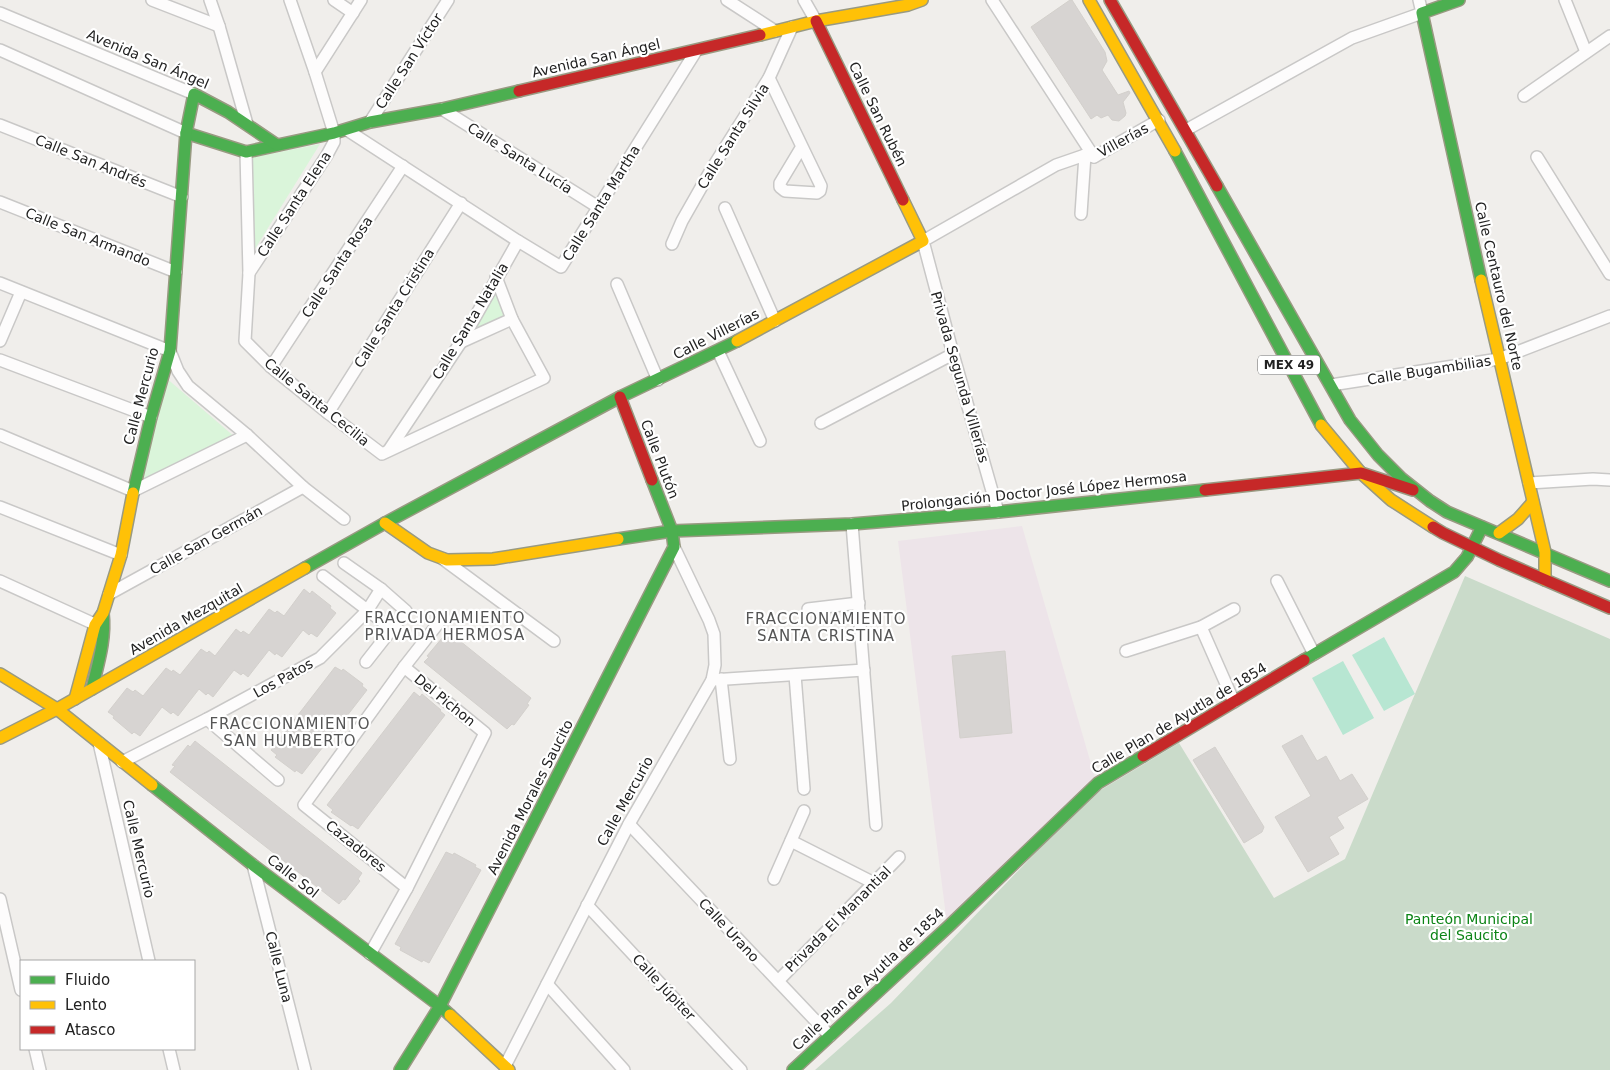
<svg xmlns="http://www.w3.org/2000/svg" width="1610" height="1070" font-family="'DejaVu Sans',sans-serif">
  <rect width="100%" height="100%" fill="#f0eeeb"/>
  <polygon fill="#ede4e9" points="1022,526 1096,781 947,924 898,541"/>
  <polygon fill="#cadbca" points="1465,576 1610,639 1610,1070 815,1070 891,1003 1089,797 1179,743 1274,898 1345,859"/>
  <g fill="#daf5da">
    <polygon points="320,144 253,252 250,158"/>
    <polygon points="496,282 509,318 468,337"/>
    <polygon points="165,377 236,438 137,486"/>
  </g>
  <g fill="#b7e6d2">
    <polygon points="1384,637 1415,694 1384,711 1352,655"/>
    <polygon points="1343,661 1374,718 1343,735 1312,678"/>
  </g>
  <g fill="#d7d4d2" stroke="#d3d0cc">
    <polygon points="1070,0 1072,0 1105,52 1107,61 1102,70 1118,95 1129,91 1130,93 1123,102 1126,113 1125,116 1119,121 1112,120 1108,115 1101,118 1097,115 1091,119 1031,27"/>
    <polygon points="304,589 310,594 312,591 331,606 330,608 336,613 317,637 311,633 309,635 303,630 282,657 276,653 275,655 269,650 248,677 243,673 241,675 234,670 213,697 208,693 206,695 199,689 178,716 173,712 171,714 162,707 140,736 134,732 132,734 113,718 114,716 108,712 127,688 133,692 135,690 143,696 166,668 172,672 173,670 180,675 201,649 207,653 209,651 215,656 236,629 241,633 243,631 249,635 269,609 275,613 277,611 284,616"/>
    <polygon points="450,633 531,698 527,704 529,705 514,725 512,724 507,729 424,662 429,657 427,656 443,637 445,639"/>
    <polygon points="1005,651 1012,733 960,738 952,656"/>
    <polygon points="335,667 342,671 343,669 363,684 362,686 367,690 302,774 296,770 295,772 275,757 277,755 271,750"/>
    <polygon points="414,692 420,697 422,694 441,710 440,711 445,715 358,829 352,825 351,826 331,812 333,810 327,805"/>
    <polygon points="1302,735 1317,761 1326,756 1340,781 1352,774 1368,799 1337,817 1344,828 1329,837 1339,854 1308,872 1275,817 1311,796 1282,746"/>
    <polygon points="195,741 362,873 358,879 360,881 345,900 343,899 339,904 170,772 175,766 172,765 188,745 190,747"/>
    <polygon points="1215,747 1264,827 1262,832 1244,843 1193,760"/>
    <polygon points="446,852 453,855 454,853 476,865 475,867 481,870 429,963 423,960 422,962 400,950 401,947 395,944"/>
  </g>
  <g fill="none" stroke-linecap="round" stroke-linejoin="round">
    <g stroke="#c9c8c7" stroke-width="14">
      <g id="street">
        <polyline points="152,0 219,26"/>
        <polyline points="210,0 219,26 247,124"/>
        <polyline points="334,0 353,13"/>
        <polyline points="727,0 775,31"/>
        <polyline points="804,0 816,21"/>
        <polyline points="992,0 1094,157"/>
        <polyline points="1565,0 1586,52"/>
        <polyline points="0,13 194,94"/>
        <polyline points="0,50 186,133"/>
        <polyline points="315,72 361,0"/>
        <polyline points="769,78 821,186 820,191 817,193 785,191 780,187 780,183 801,148"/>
        <polyline points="1524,96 1610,36"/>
        <polyline points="442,109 598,207"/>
        <polyline points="370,122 448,0"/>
        <polyline points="0,125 182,197"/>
        <polyline points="347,130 518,241 561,267 696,51"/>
        <polyline points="1186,130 1352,38 1422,13 1419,0"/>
        <polyline points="246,152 249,273 245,341 271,367 328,413 382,454 544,378 512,319 496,277"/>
        <polyline points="1537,157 1610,274"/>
        <polyline points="0,202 176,272"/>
        <polyline points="725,208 775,321"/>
        <polyline points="1081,214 1085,155"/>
        <polyline points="672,244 682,221 711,170 769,78 792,27"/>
        <polyline points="249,273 327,155 334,142 334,133 315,72 290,0"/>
        <polyline points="0,283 170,351 178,371 188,386 247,435 303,487 344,519"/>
        <polyline points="617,284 658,380"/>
        <polyline points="0,341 21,292"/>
        <polyline points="461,342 512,319"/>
        <polyline points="718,351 760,441"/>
        <polyline points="0,360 151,417"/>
        <polyline points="271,367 403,166"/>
        <polyline points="1331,385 1499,359 1610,316"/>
        <polyline points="328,413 461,203"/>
        <polyline points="821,423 953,354"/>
        <polyline points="0,435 133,491 247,435"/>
        <polyline points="389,450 461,342 518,241"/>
        <polyline points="1529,483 1593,479 1610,480"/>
        <polyline points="0,507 121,555"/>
        <polyline points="998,512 953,354 923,241 1056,165 1085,155 1094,157 1159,120"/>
        <polyline points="852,524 876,825"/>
        <polyline points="443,559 554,641"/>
        <polyline points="344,563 381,589 406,611 366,662"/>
        <polyline points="323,576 392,629"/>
        <polyline points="0,581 101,627"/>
        <polyline points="1277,581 1314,654"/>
        <polyline points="109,594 303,487"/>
        <polyline points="808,609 859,603"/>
        <polyline points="1201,627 1234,702"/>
        <polyline points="1126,651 1201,627 1234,609"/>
        <polyline points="795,675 804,789"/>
        <polyline points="721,679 730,759"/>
        <polyline points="712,680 864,670"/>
        <polyline points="207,719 278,780"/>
        <polyline points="99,743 149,961"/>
        <polyline points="122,762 207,719 320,658 367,611 381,589"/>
        <polyline points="629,824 830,1036"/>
        <polyline points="791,841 874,883"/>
        <polyline points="253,865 305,1070"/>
        <polyline points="774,879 804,811"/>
        <polyline points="407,888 304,805 404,667 440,621"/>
        <polyline points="0,899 21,990"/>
        <polyline points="587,905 741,1070"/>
        <polyline points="370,954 407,888 485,733 404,667"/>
        <polyline points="778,981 899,857"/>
        <polyline points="547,984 624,1070"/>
        <polyline points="35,1049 40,1070"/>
        <polyline points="169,1049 174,1070"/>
        <polyline points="505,1066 629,824 712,680 715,665 714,634 709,620 674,547"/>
      </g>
    </g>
    <g stroke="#999a82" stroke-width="14">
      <g id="fast">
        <polyline points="1459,0 1422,13 1481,280"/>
        <polyline points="186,133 246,152 334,133 370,122 442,109 519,91"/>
        <polyline points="1175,151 1321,425"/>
        <polyline points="1217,186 1350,420 1378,455 1401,478 1430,501 1447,512 1610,581"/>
        <polyline points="133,493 151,417 170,351 186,133 194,94 228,112 277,145"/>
        <polyline points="618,539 672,531 852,524 998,512 1205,490"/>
        <polyline points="305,568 385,523 620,397 737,341"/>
        <polyline points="1304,660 1454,572 1467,557 1482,527"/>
        <path d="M92,689c6,-25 14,-50 11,-76"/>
        <polyline points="152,785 253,865 440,1006 450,1015"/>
        <polyline points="400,1070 440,1006 674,547 672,531 652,480"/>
        <polyline points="793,1070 949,926 1098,783 1143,756"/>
      </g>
    </g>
    <g stroke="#999a82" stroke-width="14">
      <g id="slow">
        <polyline points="1089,0 1175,151"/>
        <polyline points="760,35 816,21 908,5 922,0"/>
        <polyline points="1481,280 1545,552 1545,580"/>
        <polyline points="737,341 923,241 903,200"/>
        <polyline points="1321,425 1361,473 1391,500 1433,527"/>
        <polyline points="385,523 428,553 447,560 493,559 618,539"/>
        <polyline points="1499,533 1518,519 1533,502"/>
        <polyline points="0,674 57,709 152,785"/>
        <polyline points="75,699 95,625 103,613 121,555 133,493"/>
        <polyline points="0,738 57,709 305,568"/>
        <polyline points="450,1015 509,1070"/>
      </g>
    </g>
    <g stroke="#999a82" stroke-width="14">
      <g id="jam">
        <polyline points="1110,0 1217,186"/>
        <polyline points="816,21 903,200"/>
        <polyline points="519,91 760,35"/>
        <polyline points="620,397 652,480"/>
        <polyline points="1205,490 1361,473 1413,490"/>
        <polyline points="1433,527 1443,533 1499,560 1610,608"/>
        <polyline points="1143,756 1304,660"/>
      </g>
    </g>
    <use href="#street" stroke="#fdfcfc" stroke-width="11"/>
    <use href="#fast" stroke="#4caf50" stroke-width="11"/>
    <use href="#slow" stroke="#ffc107" stroke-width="11"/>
    <use href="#jam" stroke="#c62828" stroke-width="11"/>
  </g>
  <g text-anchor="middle" stroke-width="4.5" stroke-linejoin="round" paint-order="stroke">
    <rect fill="#fff" stroke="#646464" stroke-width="1" x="1258" y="355.5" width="62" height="19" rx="4"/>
    <g font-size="12" font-weight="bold" fill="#222">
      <text x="1289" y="369">MEX 49</text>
    </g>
    <g font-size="14" fill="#222" stroke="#fff">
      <text transform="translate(596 58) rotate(-13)" y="5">Avenida San Ángel</text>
      <text transform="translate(148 59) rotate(23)" y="5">Avenida San Ángel</text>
      <text transform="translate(409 61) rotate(-57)" y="5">Calle San Víctor</text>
      <text transform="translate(878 114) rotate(64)" y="5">Calle San Rubén</text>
      <text transform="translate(733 136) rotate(-58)" y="5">Calle Santa Silvia</text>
      <text transform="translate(1123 140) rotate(-29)" y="5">Villerías</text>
      <text transform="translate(520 158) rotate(32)" y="5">Calle Santa Lucía</text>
      <text transform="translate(91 161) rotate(22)" y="5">Calle San Andrés</text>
      <text transform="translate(601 203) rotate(-58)" y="5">Calle Santa Martha</text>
      <text transform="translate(294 204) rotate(-57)" y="5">Calle Santa Elena</text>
      <text transform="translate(88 237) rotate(22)" y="5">Calle San Armando</text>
      <text transform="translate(337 267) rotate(-57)" y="5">Calle Santa Rosa</text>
      <text transform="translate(1499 286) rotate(77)" y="5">Calle Centauro del Norte</text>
      <text transform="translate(394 308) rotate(-58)" y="5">Calle Santa Cristina</text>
      <text transform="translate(470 321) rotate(-59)" y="5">Calle Santa Natalia</text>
      <text transform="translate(716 334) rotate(-27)" y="5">Calle Villerías</text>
      <text transform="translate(1429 370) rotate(-9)" y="5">Calle Bugambilias</text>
      <text transform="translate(960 377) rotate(74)" y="5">Privada Segunda Villerías</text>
      <text transform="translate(141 396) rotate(-75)" y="5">Calle Mercurio</text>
      <text transform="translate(317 402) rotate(39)" y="5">Calle Santa Cecilia</text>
      <text transform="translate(660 459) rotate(69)" y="5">Calle Plutón</text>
      <text transform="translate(1044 491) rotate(-6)" y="5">Prolongación Doctor José López Hermosa</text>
      <text transform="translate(206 540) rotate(-29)" y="5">Calle San Germán</text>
      <text transform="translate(186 619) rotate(-30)" y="5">Avenida Mezquital</text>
      <text transform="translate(283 678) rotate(-29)" y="5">Los Patos</text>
      <text transform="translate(445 700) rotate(39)" y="5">Del Pichon</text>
      <text transform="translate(1179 718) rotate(-31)" y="5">Calle Plan de Ayutla de 1854</text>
      <text transform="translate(530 797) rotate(-63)" y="5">Avenida Morales Saucito</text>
      <text transform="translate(625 801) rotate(-61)" y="5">Calle Mercurio</text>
      <text transform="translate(356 846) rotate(39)" y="5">Cazadores</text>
      <text transform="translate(139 849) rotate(77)" y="5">Calle Mercurio</text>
      <text transform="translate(293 876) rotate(38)" y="5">Calle Sol</text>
      <text transform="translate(838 919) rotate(-45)" y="5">Privada El Manantial</text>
      <text transform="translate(729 930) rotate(47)" y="5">Calle Urano</text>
      <text transform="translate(279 967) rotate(76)" y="5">Calle Luna</text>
      <text transform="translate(868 979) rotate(-43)" y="5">Calle Plan de Ayutla de 1854</text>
      <text transform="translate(664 987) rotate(47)" y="5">Calle Júpiter</text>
    </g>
    <g font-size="14" fill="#0c8416" stroke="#fff">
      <text x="1469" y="924">Panteón Municipal<tspan x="1469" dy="16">del Saucito</tspan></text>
    </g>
    <g font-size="15" letter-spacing="1" fill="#555" stroke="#fff">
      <text x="445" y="623">FRACCIONAMIENTO<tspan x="445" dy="17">PRIVADA HERMOSA</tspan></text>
      <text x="826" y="624">FRACCIONAMIENTO<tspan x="826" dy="17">SANTA CRISTINA</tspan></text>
      <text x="290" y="729">FRACCIONAMIENTO<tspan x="290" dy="17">SAN HUMBERTO</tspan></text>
    </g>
  </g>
  <rect x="20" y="960" width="175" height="90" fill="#ffffff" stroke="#a7a7a7"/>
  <rect x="30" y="976" width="25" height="8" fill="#4caf50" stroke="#a7a7a7"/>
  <text x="65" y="985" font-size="15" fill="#222222">Fluido</text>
  <rect x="30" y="1001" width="25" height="8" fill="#ffc107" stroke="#a7a7a7"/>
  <text x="65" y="1010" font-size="15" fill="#222222">Lento</text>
  <rect x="30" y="1026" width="25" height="8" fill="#c62828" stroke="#a7a7a7"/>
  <text x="65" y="1035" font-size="15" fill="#222222">Atasco</text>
</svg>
